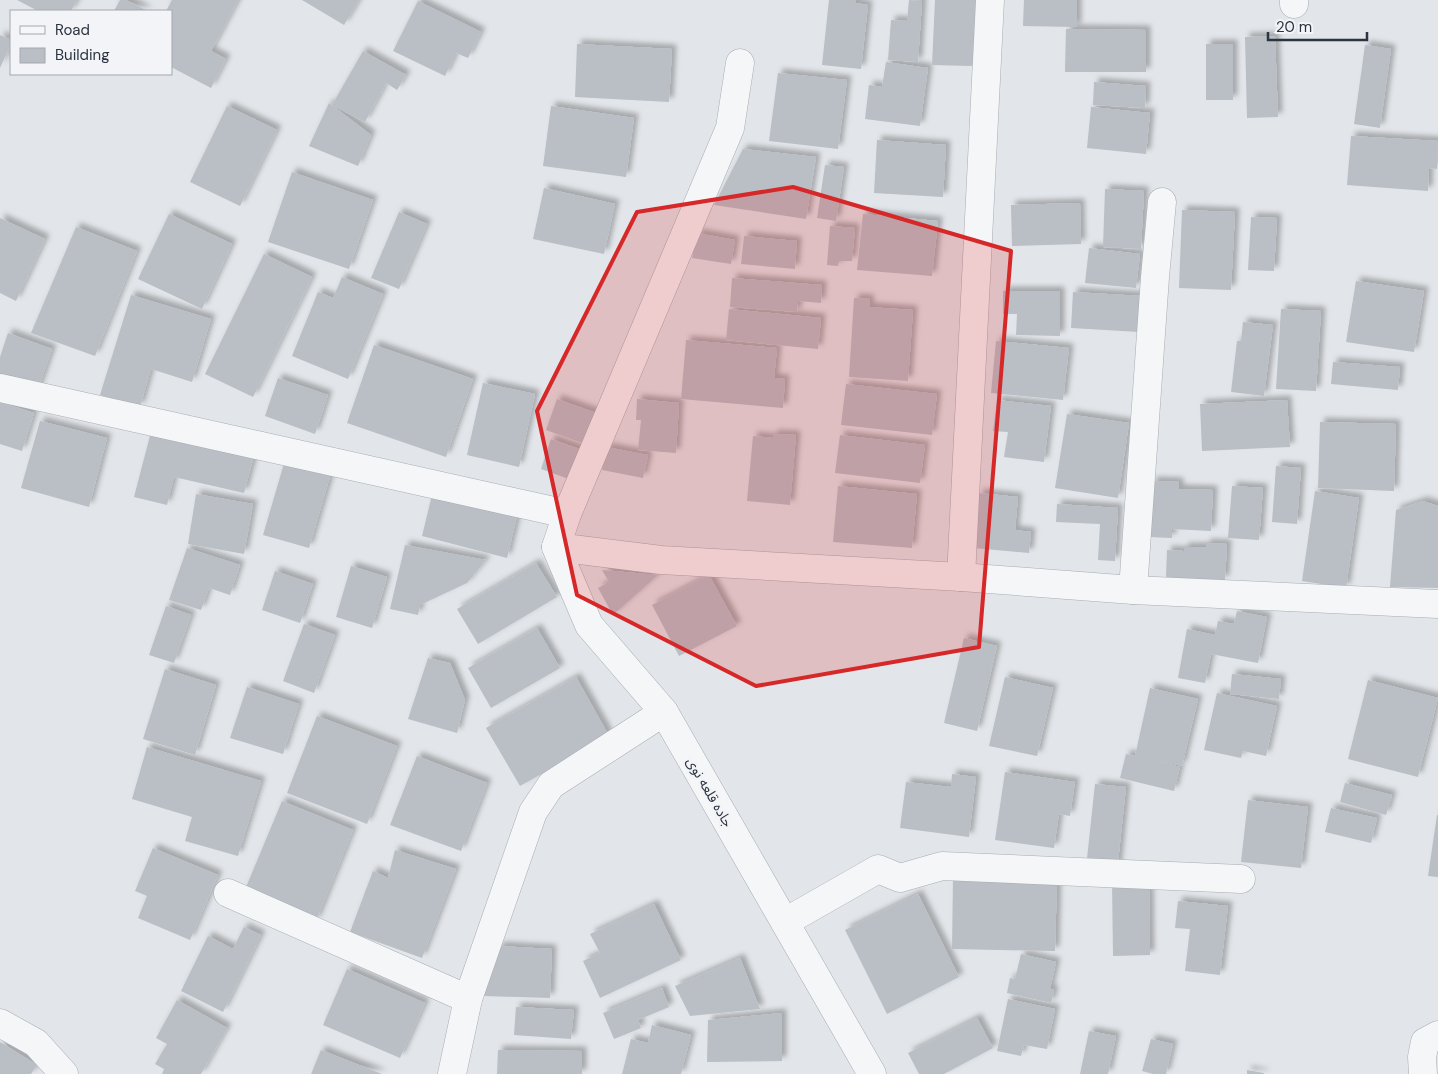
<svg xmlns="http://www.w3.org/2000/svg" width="1438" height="1074" font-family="'DM Sans','Noto Sans Arabic',sans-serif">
  <defs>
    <filter id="shadow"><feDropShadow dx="4.5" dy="-4.5" stdDeviation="2.5" flood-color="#0004"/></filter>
  </defs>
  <rect width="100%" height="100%" fill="#e2e5e9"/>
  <g fill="#babfc6" filter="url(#shadow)">
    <polygon points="17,0 77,0 71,11 38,11"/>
    <polygon points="120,0 126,0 148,11 114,11"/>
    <polygon points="172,0 238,0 211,51 226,59 211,88 171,67 171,11 166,11"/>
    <polygon points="302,0 359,0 344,25"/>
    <polygon points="829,0 856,0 856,3 868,5 861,69 822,65"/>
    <polygon points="909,0 922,1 918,62 888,60 891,20 907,21"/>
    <polygon points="935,0 976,0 974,66 932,65"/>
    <polygon points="1024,0 1077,0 1077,27 1023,26"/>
    <polygon points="418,1 481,32 468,58 456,53 445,76 393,51"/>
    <polygon points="1066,29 1146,30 1146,72 1065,72"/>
    <polygon points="0,35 11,40 11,44 0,68"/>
    <polygon points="1275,36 1278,117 1247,118 1245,37"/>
    <polygon points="577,44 672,49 669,102 575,97"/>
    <rect x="1206" y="44" width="27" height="56"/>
    <polygon points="1365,45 1391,49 1380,128 1354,124"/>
    <polygon points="363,51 406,75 397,90 386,83 365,122 332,105"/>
    <polygon points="886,62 928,68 920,126 865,119 869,85 882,87"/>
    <polygon points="778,73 847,80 838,149 769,141"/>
    <polygon points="1094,82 1146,86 1145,108 1093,105"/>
    <polygon points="329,103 371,135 358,166 309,146"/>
    <polygon points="227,106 277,130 240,206 190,182"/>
    <polygon points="551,106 634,118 626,177 543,166"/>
    <polygon points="1091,107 1150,113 1146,154 1087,148"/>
    <polygon points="1351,136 1438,141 1437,169 1429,168 1428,191 1347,185"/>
    <polygon points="877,140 946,145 943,197 874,193"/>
    <polygon points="743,149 816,157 806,219 714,205"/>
    <polygon points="825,165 844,167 836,221 817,218"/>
    <polygon points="292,172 373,200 349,269 268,242"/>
    <polygon points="544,188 615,204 604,254 533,239"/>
    <polygon points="1105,189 1144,191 1141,249 1103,247"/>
    <polygon points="1080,203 1081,244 1012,246 1011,205"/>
    <polygon points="1182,210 1235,212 1231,290 1179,288"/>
    <polygon points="399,212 427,224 399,289 371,278"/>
    <polygon points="169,214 232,244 202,309 138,279"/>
    <polygon points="863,214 938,221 932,276 857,270"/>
    <polygon points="1251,217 1277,218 1274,271 1248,270"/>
    <polygon points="0,218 45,239 16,301 0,293"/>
    <polygon points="830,226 855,228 852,261 839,261 838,266 827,265"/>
    <polygon points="76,227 137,251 95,356 31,333"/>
    <polygon points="697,233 735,240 731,264 692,258"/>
    <polygon points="744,236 797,241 795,269 741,264"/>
    <polygon points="1089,248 1140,254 1136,288 1085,283"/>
    <polygon points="264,254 312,277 253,397 205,374"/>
    <polygon points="342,277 383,294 348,379 292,356 318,292 333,298"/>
    <polygon points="732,278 822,285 821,303 798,301 797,312 730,307"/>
    <polygon points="1356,281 1424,291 1414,352 1346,342"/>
    <polygon points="1003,291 1060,291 1060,336 1016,335 1017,314 1003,314"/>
    <polygon points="1073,292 1142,296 1139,332 1071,328"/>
    <polygon points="131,295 211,319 192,382 151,369 140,407 100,395"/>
    <polygon points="854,298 870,299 869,307 913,310 908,381 849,377"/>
    <polygon points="729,309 821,318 818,349 726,340"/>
    <polygon points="1281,309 1321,311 1316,391 1276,389"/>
    <polygon points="1243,322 1273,325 1264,396 1231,392 1237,341 1241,341"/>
    <polygon points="8,333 52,349 37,392 0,380 0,357"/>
    <polygon points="686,340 777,348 774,378 785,379 783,408 681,399"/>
    <polygon points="996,341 1069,348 1063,400 991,393"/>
    <polygon points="374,345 473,379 446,457 347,423"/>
    <polygon points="1333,362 1400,367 1398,390 1331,384"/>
    <polygon points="278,378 328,395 315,434 265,416"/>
    <polygon points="483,383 535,394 519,467 467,455"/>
    <polygon points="846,384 937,394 932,435 841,425"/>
    <polygon points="557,399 602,415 590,446 546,430"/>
    <polygon points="637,399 679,403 676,453 638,450 641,420 636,420"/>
    <polygon points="997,400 1051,406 1044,462 1004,457 1008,432 993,431"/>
    <polygon points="1287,400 1290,447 1202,451 1200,404"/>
    <polygon points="0,402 34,413 22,451 0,444"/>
    <polygon points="1067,414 1129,423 1118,498 1055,488"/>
    <polygon points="40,421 107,438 89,507 21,488"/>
    <polygon points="1320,422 1396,424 1394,491 1318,488"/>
    <polygon points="152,428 255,452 244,493 174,477 167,505 134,497"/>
    <polygon points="773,434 796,435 790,505 747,501 753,436 773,438"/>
    <polygon points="840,435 925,445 920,483 835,473"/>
    <polygon points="551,439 588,452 577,482 541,469"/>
    <polygon points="606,447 648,455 643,478 602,470"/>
    <polygon points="285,460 331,473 309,548 263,535"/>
    <polygon points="1276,466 1301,468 1297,524 1272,522"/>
    <polygon points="1152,481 1179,482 1179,489 1213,490 1211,531 1172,529 1172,538 1149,537"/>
    <polygon points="838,486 917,494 912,548 833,542"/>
    <polygon points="1232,486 1263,488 1259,540 1228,538"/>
    <polygon points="1315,491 1359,498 1346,588 1302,581"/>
    <polygon points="979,493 1018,497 1015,530 1031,532 1029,553 974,548"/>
    <polygon points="196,494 253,504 244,554 188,544"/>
    <polygon points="432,495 517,516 507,558 422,536"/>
    <polygon points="1423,501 1438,506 1438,588 1390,587 1396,510"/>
    <polygon points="1057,504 1118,508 1115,561 1098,560 1100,524 1056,522"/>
    <polygon points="1206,543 1227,544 1225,580 1166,578 1167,550 1184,551 1184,547 1206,547"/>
    <polygon points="405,545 486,560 467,583 420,605 418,615 390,609"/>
    <polygon points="187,548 240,565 230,595 209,588 201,610 169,600"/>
    <polygon points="536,563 557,597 478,644 457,609"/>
    <polygon points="351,566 387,577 372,628 336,617"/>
    <polygon points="602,570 658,575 613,615 598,588 609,582"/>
    <polygon points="275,571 313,584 300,623 262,610"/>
    <polygon points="709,575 737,626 679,656 652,605"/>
    <polygon points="166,606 191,615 174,663 149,655"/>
    <polygon points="1237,611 1267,617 1258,663 1211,654 1205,683 1178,678 1187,629 1215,635 1218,621 1234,624"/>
    <polygon points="304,624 335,635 314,693 283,681"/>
    <polygon points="537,628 560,668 491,708 468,668"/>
    <polygon points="964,638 997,646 977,731 944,723"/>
    <polygon points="428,658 450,663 465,700 457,733 408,719"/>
    <polygon points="165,669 216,685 195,755 143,739"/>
    <polygon points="1232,674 1281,679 1279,699 1230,694"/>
    <polygon points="576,677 609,736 520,786 486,728"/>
    <polygon points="1005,677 1053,688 1037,756 989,746"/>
    <polygon points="1368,680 1438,698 1418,777 1348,759"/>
    <polygon points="247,687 299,704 283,754 230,738"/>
    <polygon points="1150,688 1198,699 1182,766 1143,757 1180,767 1174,791 1120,778 1126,754 1135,756"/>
    <polygon points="1217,693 1277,706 1266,756 1243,751 1241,758 1204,750"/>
    <polygon points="317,716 397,746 367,824 287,793"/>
    <polygon points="147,747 261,781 238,856 185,841 192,817 132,799"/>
    <polygon points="417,756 487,783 461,851 390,825"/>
    <polygon points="1005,772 1075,782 1070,816 1059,814 1054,848 995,840"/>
    <polygon points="952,774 976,777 969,837 900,828 906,782 951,787"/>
    <polygon points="1345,783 1392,795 1386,815 1340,802"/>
    <polygon points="1095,784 1126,787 1117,871 1086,868"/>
    <polygon points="1248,800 1308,807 1301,868 1241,862"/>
    <polygon points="282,801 353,830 316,921 244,892"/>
    <polygon points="1331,808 1377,818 1371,843 1325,832"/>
    <polygon points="1437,815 1438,815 1438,877 1428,876"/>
    <polygon points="153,848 218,875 190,940 138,918 147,896 135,891"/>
    <polygon points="395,850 456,869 422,958 350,932 373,871 388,878"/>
    <polygon points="953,877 1057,879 1055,951 952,949"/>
    <polygon points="1149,880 1150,955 1113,956 1112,881"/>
    <polygon points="918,894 959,977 887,1014 845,930"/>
    <polygon points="1178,901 1228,906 1220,975 1185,971 1190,929 1175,928"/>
    <polygon points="654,904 681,960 600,998 583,961 600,953 590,934"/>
    <polygon points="244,927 261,935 223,1012 181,991 208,936 233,949"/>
    <polygon points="499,946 552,949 550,998 484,996"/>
    <polygon points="1021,954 1056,962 1050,989 1054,990 1051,1003 1007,993 1010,978 1015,979"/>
    <polygon points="740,958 760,1009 690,1016 675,986"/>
    <polygon points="347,969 425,1003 400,1058 323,1025"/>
    <polygon points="662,988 669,1007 638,1020 641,1028 614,1039 603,1013"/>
    <polygon points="1008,999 1055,1009 1047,1049 1024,1045 1021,1056 997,1051"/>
    <polygon points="177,1000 227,1028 201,1074 162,1074 164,1069 155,1064 167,1044 156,1038"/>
    <polygon points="516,1007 574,1010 571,1039 514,1035"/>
    <polygon points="782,1013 782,1061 707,1062 708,1020"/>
    <polygon points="977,1018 993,1048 944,1074 919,1074 908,1053"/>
    <polygon points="652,1025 691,1035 681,1074 622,1074 631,1039 648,1043"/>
    <polygon points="1089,1031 1116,1036 1108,1074 1080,1074"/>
    <polygon points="1151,1039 1173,1044 1166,1074 1153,1074 1142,1071"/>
    <polygon points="0,1042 37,1065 31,1074 0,1074"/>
    <polygon points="321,1050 382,1074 311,1074"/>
    <polygon points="498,1050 582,1051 582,1074 497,1074"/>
    <polygon points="1247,1070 1264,1073 1264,1074 1247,1074"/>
  </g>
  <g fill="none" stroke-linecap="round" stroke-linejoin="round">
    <g stroke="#a8acb3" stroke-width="29">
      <g id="minor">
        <polyline points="1294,4 1294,0"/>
        <polyline points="740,63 730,128 567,514 556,547 589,625 664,712 872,1074"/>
        <polyline points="0,388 567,514"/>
        <polyline points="556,547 661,560 961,577 1133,590 1438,604"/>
        <polyline points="961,577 990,0"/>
        <polyline points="1133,590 1155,277 1162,202"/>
        <polyline points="228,893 468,999"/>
        <polyline points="785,922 878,869 900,878 942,866 1241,879"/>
        <polyline points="0,1023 36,1043 64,1074"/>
        <polyline points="452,1074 468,999 533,812 551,785 664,712"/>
        <polyline points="1423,1074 1422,1057 1425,1042 1438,1035"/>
      </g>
    </g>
    <use href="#minor" stroke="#f5f6f8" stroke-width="28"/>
  </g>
  <path fill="#d62828" fill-opacity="0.2" stroke="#d62828" stroke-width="4" stroke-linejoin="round" d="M793,187l218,64 -32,396 -223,39 -179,-91 -40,-184 100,-199z"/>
  <g text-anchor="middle" stroke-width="5" stroke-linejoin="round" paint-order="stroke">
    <g font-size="14" fill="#2c3440" stroke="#f2f4f7">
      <text transform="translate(710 792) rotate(60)" y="5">جاده قلعه نوی</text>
    </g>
  </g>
  <rect x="10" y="10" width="162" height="65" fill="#f2f4f7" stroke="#a3a7ae"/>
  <rect x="20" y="26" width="25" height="8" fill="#f5f6f8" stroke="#a3a7ae"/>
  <text x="55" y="35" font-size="15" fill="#2c3440">Road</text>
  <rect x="20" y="48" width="25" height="15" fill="#babfc6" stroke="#a3a7ae"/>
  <text x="55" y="60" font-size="15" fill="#2c3440">Building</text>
  <path d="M1268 32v8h99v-8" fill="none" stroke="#2c3440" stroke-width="2.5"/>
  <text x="1276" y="32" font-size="15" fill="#2c3440" stroke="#f2f4f7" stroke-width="4" paint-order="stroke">20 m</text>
</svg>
